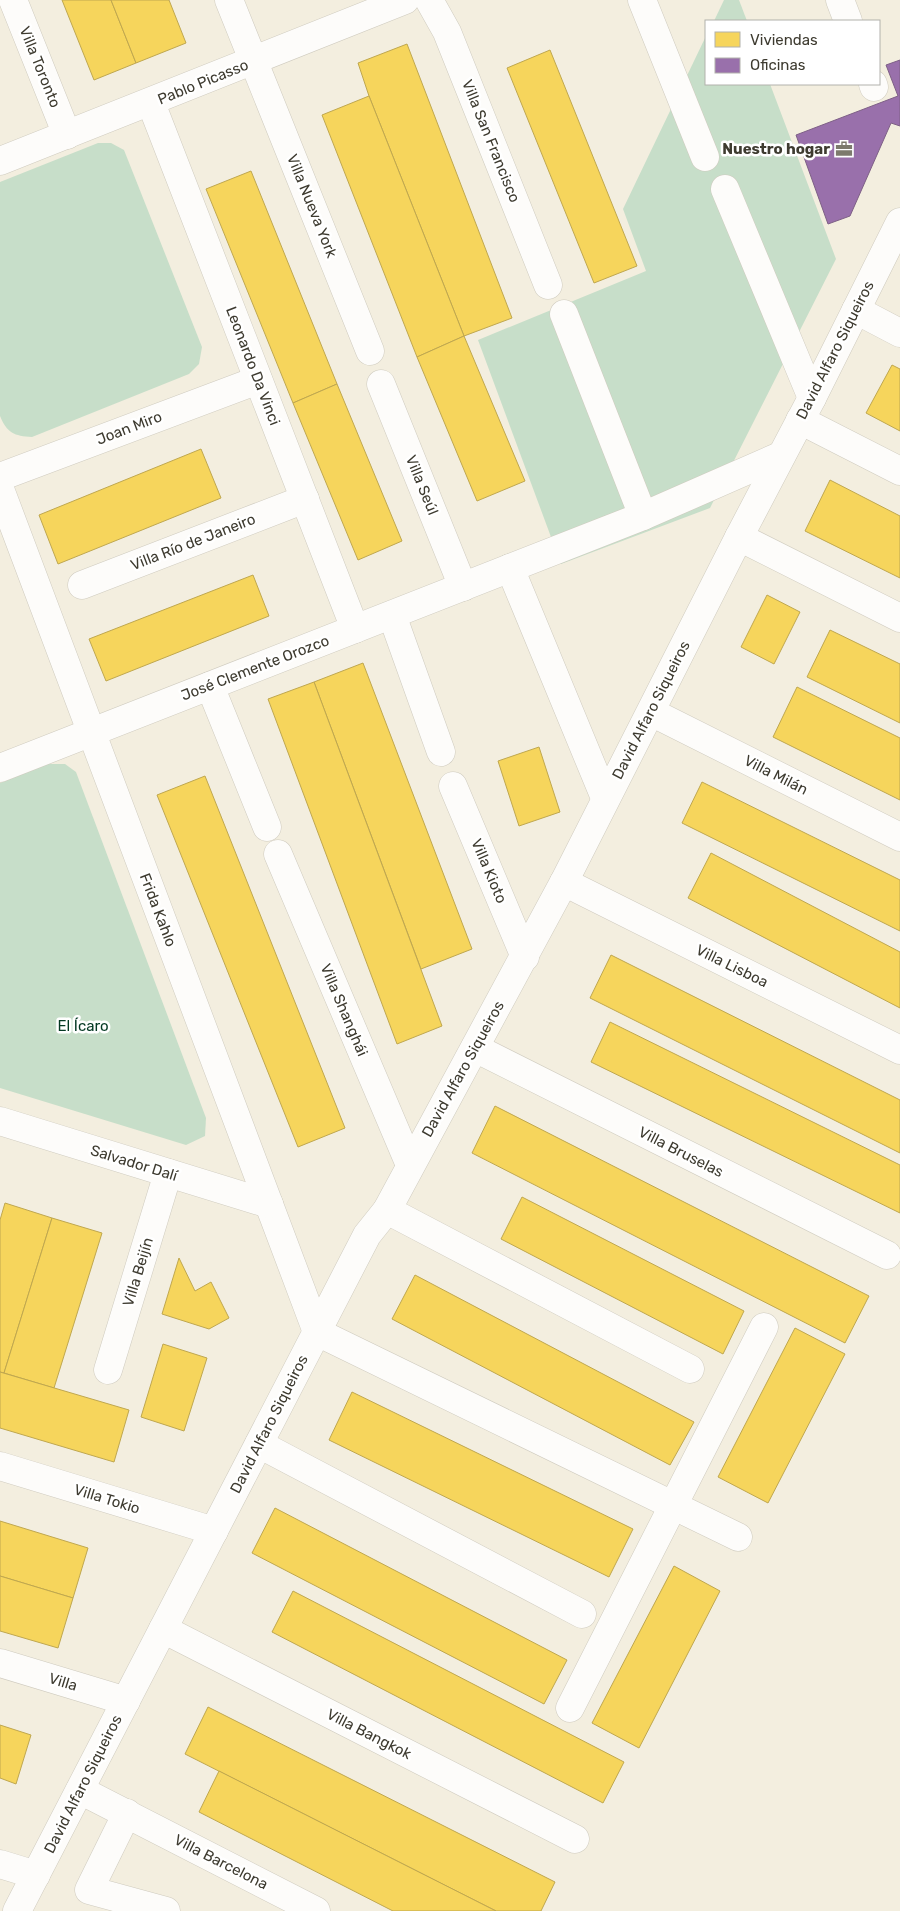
<svg xmlns="http://www.w3.org/2000/svg" width="900" height="1911" font-family="Rubik,sans-serif">
  <rect width="100%" height="100%" fill="#f3eedf"/>
  <g fill="#c7dec9">
    <polygon points="724,0 739,0 747,21 714,21"/>
    <polygon points="706,36 706,84 770,84 836,259 710,508 561,564 478,340 646,271 623,209"/>
    <path d="M98,143h13l13,7 78,197 -3,17 -10,10 -157,63c-18,-1 -25,-4 -32,-21v-234z"/>
    <polygon points="48,764 65,764 76,772 206,1118 205,1136 186,1145 0,1088 0,783"/>
  </g>
  <g fill="#f6d55c" stroke="#bfa74f">
    <polygon points="62,0 111,0 136,63 94,80"/>
    <polygon points="111,0 169,0 186,43 136,63"/>
    <polygon points="407,44 512,318 464,336 369,96 358,63"/>
    <polygon points="550,50 637,266 594,283 507,68"/>
    <polygon points="369,96 464,336 417,357 322,115"/>
    <polygon points="251,171 337,384 293,403 206,189"/>
    <polygon points="464,336 525,481 477,501 417,357"/>
    <polygon points="892,365 900,369 900,431 866,413"/>
    <polygon points="337,384 402,541 358,560 293,403"/>
    <polygon points="201,449 221,498 58,564 39,515"/>
    <polygon points="830,480 900,516 900,578 805,531"/>
    <polygon points="253,575 269,616 106,681 89,639"/>
    <polygon points="767,595 800,612 774,664 741,647"/>
    <polygon points="830,630 900,664 900,723 807,677"/>
    <polygon points="363,663 472,949 421,969 314,682"/>
    <polygon points="314,682 442,1026 397,1044 268,699"/>
    <polygon points="797,687 900,738 900,800 773,737"/>
    <polygon points="539,747 560,812 519,826 498,761"/>
    <polygon points="205,776 345,1128 298,1147 157,795"/>
    <polygon points="702,782 900,880 900,931 682,823"/>
    <polygon points="711,853 900,952 900,1008 688,898"/>
    <polygon points="611,955 900,1100 900,1153 590,998"/>
    <polygon points="610,1022 900,1165 900,1213 591,1062"/>
    <polygon points="495,1106 869,1296 845,1343 472,1153"/>
    <polygon points="522,1197 744,1311 723,1354 501,1239"/>
    <polygon points="5,1203 52,1218 4,1373 0,1372 0,1220"/>
    <polygon points="52,1218 102,1233 54,1388 4,1373"/>
    <polygon points="179,1258 195,1291 211,1282 229,1318 209,1329 162,1314"/>
    <polygon points="415,1275 694,1422 670,1465 392,1319"/>
    <polygon points="795,1328 845,1354 768,1503 718,1477"/>
    <polygon points="163,1344 207,1358 184,1431 141,1417"/>
    <polygon points="0,1372 129,1410 114,1462 0,1428"/>
    <polygon points="352,1392 633,1529 609,1577 329,1440"/>
    <polygon points="275,1508 567,1660 544,1704 252,1553"/>
    <polygon points="0,1521 88,1548 73,1598 0,1576"/>
    <polygon points="674,1566 720,1591 639,1748 592,1723"/>
    <polygon points="0,1576 73,1598 58,1648 0,1631"/>
    <polygon points="293,1591 624,1762 603,1803 272,1632"/>
    <polygon points="208,1707 555,1882 541,1911 496,1911 185,1754"/>
    <polygon points="0,1725 31,1735 16,1784 0,1778"/>
    <polygon points="219,1771 496,1911 393,1911 199,1812"/>
  </g>
  <polygon fill="#9970ab" stroke="#7e6086" points="900,60 900,126 891,123 850,216 828,224 796,135 898,96 886,65"/>
  <g fill="none" stroke-linecap="round" stroke-linejoin="round">
    <g stroke="#cfcbbf" stroke-width="29">
      <g id="street">
        <polyline points="13,0 67,135"/>
        <polyline points="229,0 370,351"/>
        <polyline points="429,0 447,32 548,285"/>
        <polyline points="642,0 705,157"/>
        <polyline points="840,0 848,21"/>
        <polyline points="873,84 874,87"/>
        <polyline points="151,103 355,629"/>
        <polyline points="0,161 405,0"/>
        <polyline points="725,189 812,398"/>
        <polyline points="856,310 900,333"/>
        <polyline points="564,314 643,516"/>
        <polyline points="381,384 463,587"/>
        <polyline points="800,420 900,471"/>
        <polyline points="0,477 258,380"/>
        <polyline points="0,489 317,1332 738,1537"/>
        <polyline points="739,537 900,618"/>
        <polyline points="510,568 605,798"/>
        <polyline points="82,585 305,499"/>
        <polyline points="392,615 441,752"/>
        <polyline points="210,686 267,827"/>
        <polyline points="651,712 900,837"/>
        <polyline points="0,768 643,516 780,456"/>
        <polyline points="453,786 525,957"/>
        <polyline points="278,854 410,1165"/>
        <polyline points="564,882 900,1050"/>
        <polyline points="475,1048 887,1255"/>
        <polyline points="0,1121 269,1204"/>
        <polyline points="387,1210 690,1369"/>
        <polyline points="108,1370 168,1173"/>
        <polyline points="259,1444 582,1614"/>
        <polyline points="0,1466 214,1531"/>
        <polyline points="163,1629 575,1839"/>
        <polyline points="0,1663 126,1701"/>
        <polyline points="570,1708 764,1327"/>
        <polyline points="80,1790 316,1911"/>
        <polyline points="127,1813 89,1890 166,1911"/>
        <polyline points="0,1864 36,1875"/>
        <polyline points="17,1911 367,1235 387,1210 564,882 739,537 812,398 900,222"/>
      </g>
    </g>
    <use href="#street" stroke="#fdfcfa" stroke-width="28"/>
  </g>
  <defs>
    <g id="office-bare" transform="scale(1.35)"><path d="M-6-3h4V-5.5h4V-3h4V5H-6ZM-1-4.5V-3h2v-1.5ZM-6 0V1H6V0Z" fill="#7d7a6d" stroke="#fff" stroke-width="2.5" paint-order="stroke"/></g>
  </defs>
  <g fill-rule="evenodd">
    <use href="#office-bare" x="844" y="149"/>
  </g>
  <g text-anchor="middle" stroke-width="5" stroke-linejoin="round" paint-order="stroke">
    <g font-size="15" fill="#3e3b30" stroke="#fff">
      <text transform="translate(40 67) rotate(68)" y="5">Villa Toronto</text>
      <text transform="translate(203 82) rotate(-22)" y="5">Pablo Picasso</text>
      <text transform="translate(491 141) rotate(68)" y="5">Villa San Francisco</text>
      <text transform="translate(312 206) rotate(68)" y="5">Villa Nueva York</text>
      <text transform="translate(835 350) rotate(-63)" y="5">David Alfaro Siqueiros</text>
      <text transform="translate(253 366) rotate(69)" y="5">Leonardo Da Vinci</text>
      <text transform="translate(129 428) rotate(-21)" y="5">Joan Miro</text>
      <text transform="translate(422 485) rotate(68)" y="5">Villa Seúl</text>
      <text transform="translate(193 542) rotate(-21)" y="5">Villa Río de Janeiro</text>
      <text transform="translate(255 668) rotate(-21)" y="5">José Clemente Orozco</text>
      <text transform="translate(651 710) rotate(-63)" y="5">David Alfaro Siqueiros</text>
      <text transform="translate(776 775) rotate(27)" y="5">Villa Milán</text>
      <text transform="translate(489 871) rotate(67)" y="5">Villa Kioto</text>
      <text transform="translate(158 910) rotate(69)" y="5">Frida Kahlo</text>
      <text transform="translate(732 966) rotate(26)" y="5">Villa Lisboa</text>
      <text transform="translate(344 1010) rotate(67)" y="5">Villa Shanghái</text>
      <text transform="translate(463 1069) rotate(-61)" y="5">David Alfaro Siqueiros</text>
      <text transform="translate(681 1152) rotate(27)" y="5">Villa Bruselas</text>
      <text transform="translate(134 1163) rotate(17)" y="5">Salvador Dalí</text>
      <text transform="translate(138 1272) rotate(-73)" y="5">Villa Beijín</text>
      <text transform="translate(269 1424) rotate(-63)" y="5">David Alfaro Siqueiros</text>
      <text transform="translate(107 1499) rotate(17)" y="5">Villa Tokio</text>
      <text transform="translate(63 1682) rotate(17)" y="5">Villa</text>
      <text transform="translate(369 1734) rotate(27)" y="5">Villa Bangkok</text>
      <text transform="translate(83 1784) rotate(-63)" y="5">David Alfaro Siqueiros</text>
      <text transform="translate(221 1862) rotate(27)" y="5">Villa Barcelona</text>
    </g>
    <g font-size="15" font-weight="bold" fill="#3e3b30" stroke="#fff" text-anchor="end">
      <text x="830" y="154">Nuestro hogar</text>
    </g>
    <g font-size="15" fill="#033822" stroke="#fff">
      <text x="83" y="1031">El Ícaro</text>
    </g>
  </g>
  <rect x="705" y="20" width="175" height="65" fill="#ffffff" stroke="#b2b1ac"/>
  <rect x="715" y="32" width="25" height="15" fill="#f6d55c" stroke="#b2b1ac"/>
  <text x="750" y="45" font-size="15" fill="#3e3b30">Viviendas</text>
  <rect x="715" y="58" width="25" height="15" fill="#9970ab" stroke="#b2b1ac"/>
  <text x="750" y="70" font-size="15" fill="#3e3b30">Oficinas</text>
</svg>
